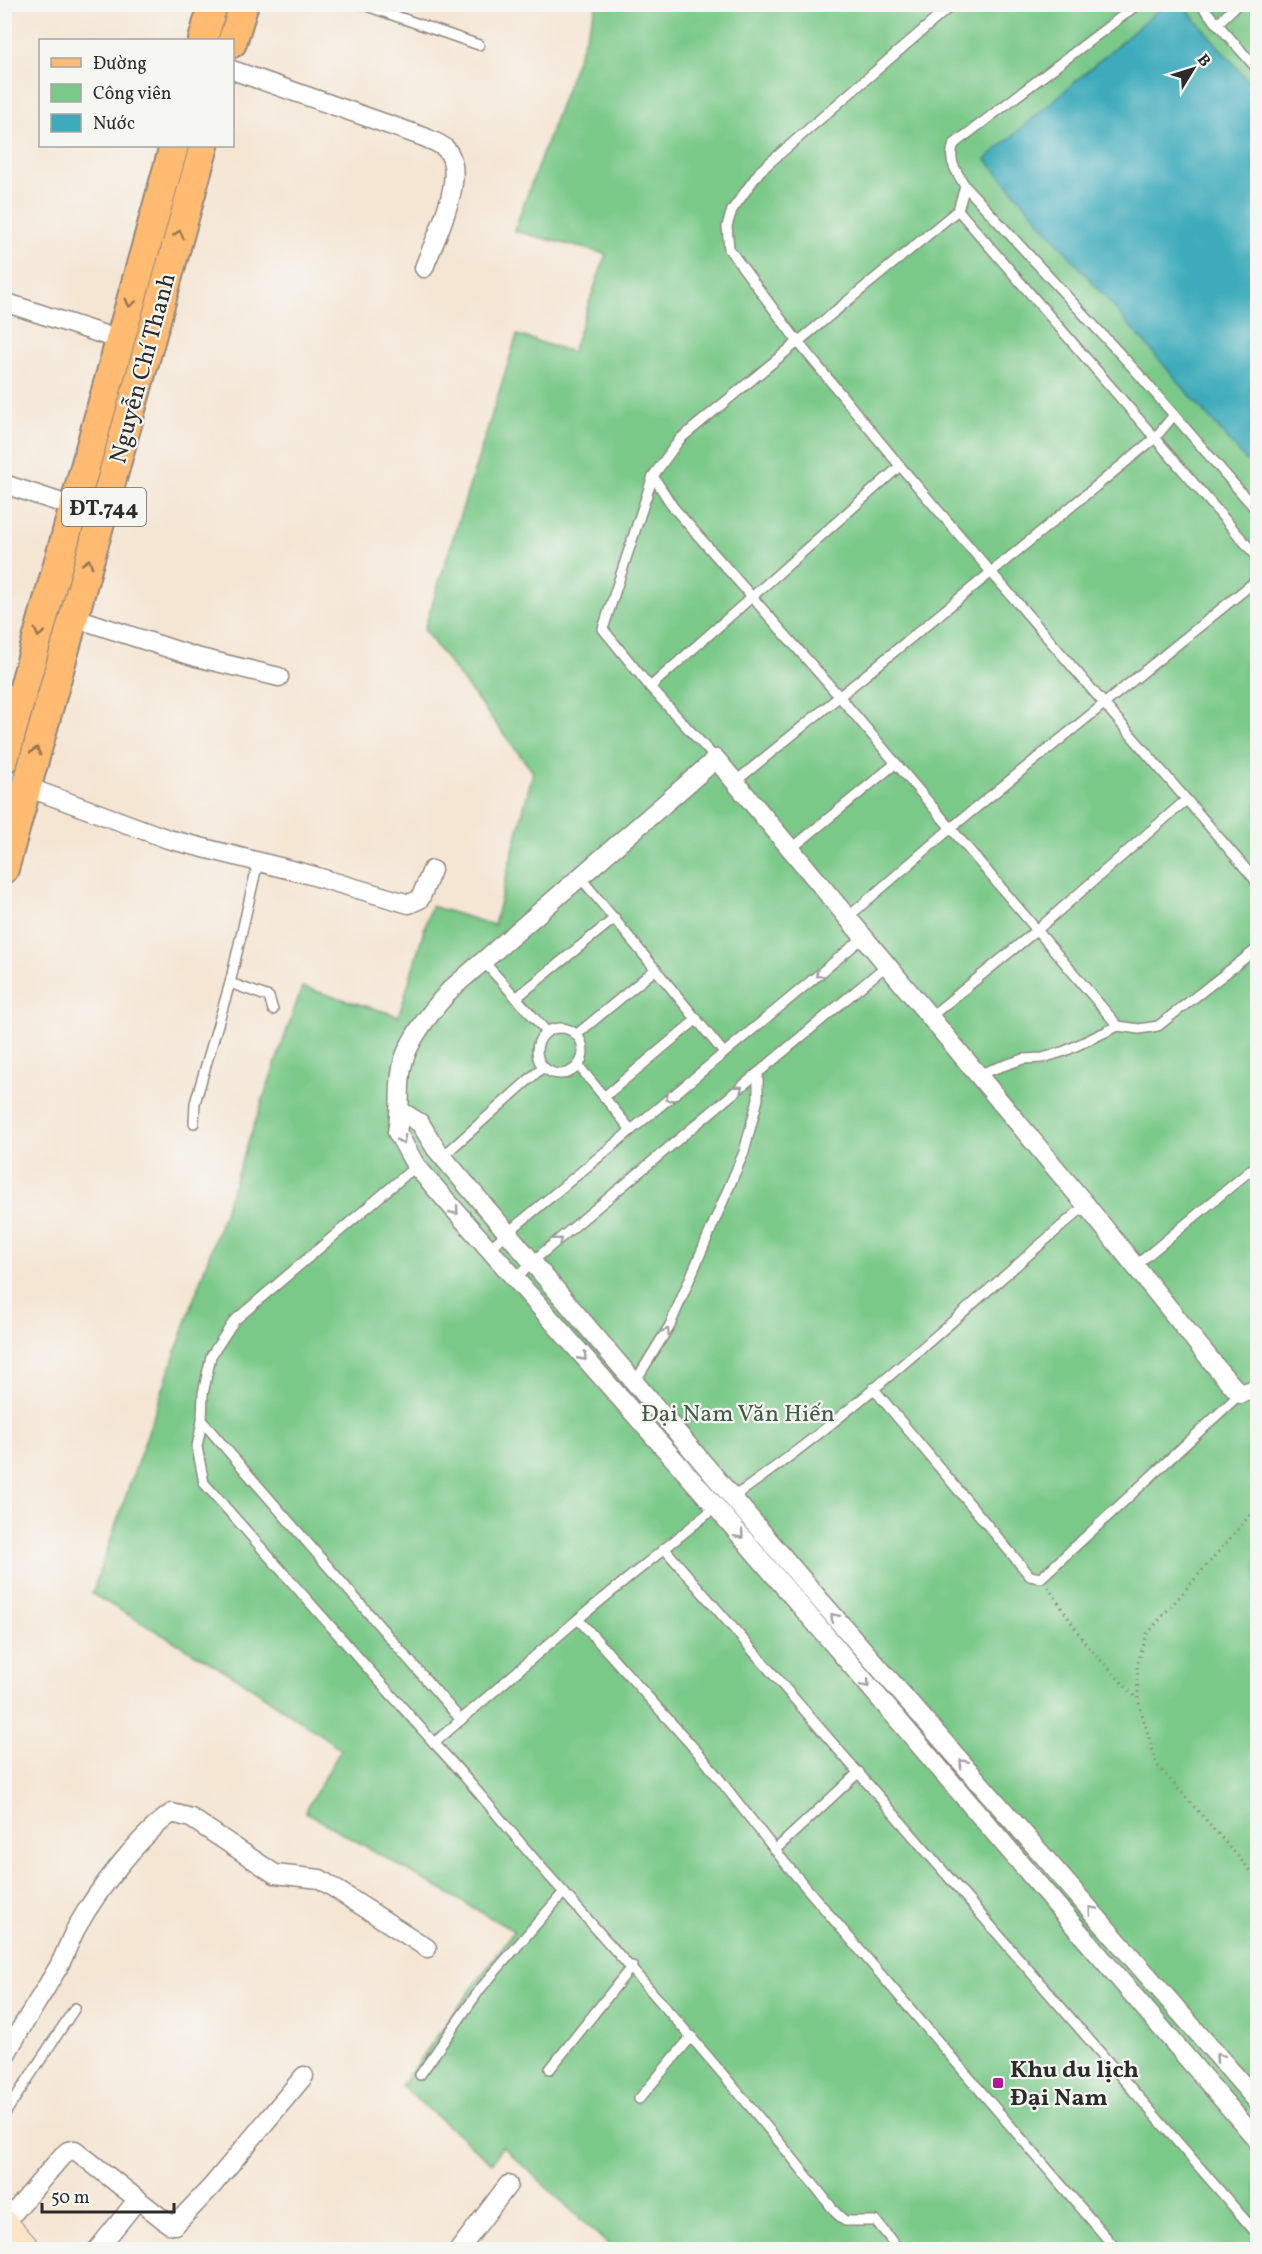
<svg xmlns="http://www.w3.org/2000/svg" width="1262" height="2254" font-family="Vollkorn,serif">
  <rect width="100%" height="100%" fill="#f6f6f2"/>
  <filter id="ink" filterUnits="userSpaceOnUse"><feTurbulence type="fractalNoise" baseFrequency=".0167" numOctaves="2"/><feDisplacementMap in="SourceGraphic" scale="12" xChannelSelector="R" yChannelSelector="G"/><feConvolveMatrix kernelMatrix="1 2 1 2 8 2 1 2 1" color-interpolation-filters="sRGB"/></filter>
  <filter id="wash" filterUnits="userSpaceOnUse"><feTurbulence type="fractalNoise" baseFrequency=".008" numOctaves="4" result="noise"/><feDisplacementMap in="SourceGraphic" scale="24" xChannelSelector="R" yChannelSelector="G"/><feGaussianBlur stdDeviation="1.35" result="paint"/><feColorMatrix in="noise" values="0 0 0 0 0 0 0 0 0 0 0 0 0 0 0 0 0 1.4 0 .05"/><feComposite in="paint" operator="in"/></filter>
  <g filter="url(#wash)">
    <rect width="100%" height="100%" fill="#f5e6d4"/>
    <polygon fill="#7ac989" stroke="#527a5a" stroke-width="1.5" points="597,5 1257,5 1257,2249 613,2249 502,2146 492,2163 401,2086 514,1931 305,1812 341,1749 239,1679 92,1594 302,987 399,1016 431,906 494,925 533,772 424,630 517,335 572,352 606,254 514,231"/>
    <polygon fill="#3dabbb" stroke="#346b73" stroke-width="1.5" points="1164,5 1183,5 1257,91 1257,473 986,159"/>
  </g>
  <g filter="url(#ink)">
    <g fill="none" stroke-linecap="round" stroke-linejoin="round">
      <g stroke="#908880" stroke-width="12">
        <g id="service">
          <polyline points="361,4 479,45"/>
          <polyline points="953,4 760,171 732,210 727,226 729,249 798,342 900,466 1258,883"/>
          <path d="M1138,4l-184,140c-7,17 3,28 11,42l170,184 123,142"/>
          <polyline points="1200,4 1258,70"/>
          <polyline points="1217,24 1238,4"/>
          <polyline points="1174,415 1155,438 1258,558"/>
          <polyline points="653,476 673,507 839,696 1118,1026"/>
          <polyline points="650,687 900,466"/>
          <polyline points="716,759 650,687 603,629 653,476 680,439 958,210 965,186"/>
          <polyline points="735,782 1155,438 958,210"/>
          <polyline points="791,849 896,763"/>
          <polyline points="580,877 724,1053"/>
          <polyline points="848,917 951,828 1258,579"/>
          <polyline points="483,961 547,1032"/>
          <polyline points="230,983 269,997 273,1010"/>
          <polyline points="516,998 615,918"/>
          <polyline points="930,1017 1037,930 1186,800"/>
          <circle cx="560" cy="1051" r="23"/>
          <polyline points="576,1035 656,969"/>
          <polyline points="578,1065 631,1130"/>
          <polyline points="976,1075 1023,1059 1043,1058 1065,1051 1118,1026 1139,1029 1158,1026 1258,948"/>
          <polyline points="604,1097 697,1019"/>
          <polyline points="194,1123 195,1103 230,983 258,862"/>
          <polyline points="442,1157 543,1067"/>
          <polyline points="416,1166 234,1321 211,1356 203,1394 202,1421 197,1447 204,1483 434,1743 578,1619 717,1506"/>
          <polyline points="488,1249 864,937"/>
          <polyline points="1135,1266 1258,1164"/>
          <polyline points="515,1281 533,1261 887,965"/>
          <polyline points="635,1382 670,1325 744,1152 758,1099 758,1073"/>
          <polyline points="873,1388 1030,1576 1041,1578 1240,1394"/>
          <polyline points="202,1421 461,1720"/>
          <path d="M732,1498c126,-87 238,-194 354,-293"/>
          <polyline points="664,1548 1258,2235"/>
          <polyline points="578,1619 702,1757 786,1864 1117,2250"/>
          <path d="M434,1743c41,43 77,90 116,134 98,110 195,219 286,336l9,8h31l23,29"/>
          <polyline points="775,1850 859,1772"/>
          <polyline points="550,2069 632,1966"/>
          <polyline points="420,2075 481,1988 564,1892"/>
          <polyline points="639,2099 692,2036"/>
          <polyline points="4,2115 75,2008"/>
        </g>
      </g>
      <g stroke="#908880" stroke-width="21">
        <g id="minor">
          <path d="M232,70l192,67c6,3 15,6 21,11 25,25 -11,92 -21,120"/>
          <polyline points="4,302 120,340"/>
          <polyline points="4,484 74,507"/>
          <polyline points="73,617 196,657 279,677"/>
          <polyline points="27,787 168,839 307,874 409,904 420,899 432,870"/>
          <polyline points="402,1112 420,1123 436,1149 813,1592 1258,2102"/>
          <path d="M1258,1388l-18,6 -19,-21 -135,-168 -370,-446 -265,230c-17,19 -42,49 -48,74 -6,22 -1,46 -6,69l19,34 300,341 542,634"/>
          <path d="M4,2058c16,-30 35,-58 52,-87 9,-14 13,-31 22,-46 19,-34 62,-90 94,-112l19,5 84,56 45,5 107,69"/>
          <polyline points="5,2223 62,2156 68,2151 75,2150 169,2224 175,2225 212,2186 304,2076"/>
          <polyline points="97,2250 138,2199"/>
          <polyline points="459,2250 508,2185"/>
        </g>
      </g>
      <g stroke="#908880" stroke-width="28">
        <polyline id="secondary" points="4,2223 28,2250"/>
      </g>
      <g stroke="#908880" stroke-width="32">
        <g id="primary">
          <polyline points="203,40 213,4"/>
          <polyline points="232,43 244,4"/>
          <polyline points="4,759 174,146"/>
          <polyline points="4,869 204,146"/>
        </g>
      </g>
      <g stroke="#908880" stroke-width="3" stroke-dasharray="1.5 4.5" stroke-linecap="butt">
        <polyline points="1258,1506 1147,1634 1137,1665 1138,1700 1157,1765 1258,1879"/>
        <polyline points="1048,1587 1085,1643 1137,1699"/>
      </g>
      <use href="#service" stroke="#fff" stroke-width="9"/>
      <use href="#minor" stroke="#fff" stroke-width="18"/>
      <use href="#secondary" stroke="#ffe4c6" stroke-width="26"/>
      <use href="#primary" stroke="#ffbb71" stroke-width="28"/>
    </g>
    <defs><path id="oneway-chevron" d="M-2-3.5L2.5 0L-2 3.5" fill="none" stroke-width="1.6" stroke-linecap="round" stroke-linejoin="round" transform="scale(1.5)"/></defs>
    <g stroke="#95734e">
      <use href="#oneway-chevron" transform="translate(179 234) rotate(-75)"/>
      <use href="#oneway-chevron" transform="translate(130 303) rotate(105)"/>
      <use href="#oneway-chevron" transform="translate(88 563) rotate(-75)"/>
      <use href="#oneway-chevron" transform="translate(39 633) rotate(105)"/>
      <use href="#oneway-chevron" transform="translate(36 751) rotate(-75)"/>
    </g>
    <g stroke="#a0a0a0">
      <use href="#oneway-chevron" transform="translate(819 974) rotate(140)"/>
      <use href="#oneway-chevron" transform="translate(739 1089) rotate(-40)"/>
      <use href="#oneway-chevron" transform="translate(669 1098) rotate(140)"/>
      <use href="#oneway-chevron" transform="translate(402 1140) rotate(63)"/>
      <use href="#oneway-chevron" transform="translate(455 1211) rotate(49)"/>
      <use href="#oneway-chevron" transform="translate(558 1241) rotate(-40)"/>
      <use href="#oneway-chevron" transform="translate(666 1332) rotate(-59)"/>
      <use href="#oneway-chevron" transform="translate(583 1357) rotate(48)"/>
      <use href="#oneway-chevron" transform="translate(740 1535) rotate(50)"/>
      <use href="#oneway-chevron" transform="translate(834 1617) rotate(-131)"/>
      <use href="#oneway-chevron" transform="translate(866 1684) rotate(50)"/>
      <use href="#oneway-chevron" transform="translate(963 1763) rotate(-131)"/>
      <use href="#oneway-chevron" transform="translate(1092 1910) rotate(-131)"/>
      <use href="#oneway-chevron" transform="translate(1219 2057) rotate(-131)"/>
    </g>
  </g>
  <rect fill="#b5179e" stroke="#f6f6f2" stroke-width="2" x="992" y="2077" width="12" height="12" rx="3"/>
  <g text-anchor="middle" stroke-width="4.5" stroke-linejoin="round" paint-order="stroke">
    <rect fill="#f6f6f2" stroke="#686867" stroke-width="1.5" x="62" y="488" width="84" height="38" rx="4.5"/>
    <g font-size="22" font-weight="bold" fill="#2b2b2b">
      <text x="104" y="515">ĐT.744</text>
    </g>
    <g font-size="24" fill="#2b2b2b" stroke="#f6f6f2">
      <text transform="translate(142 368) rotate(-75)" y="8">Nguyễn Chí Thanh</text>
    </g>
    <g font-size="24" fill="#435a47" stroke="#f6f6f2">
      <text x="738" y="1421">Đại Nam Văn Hiến</text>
    </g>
    <g font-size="24" font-weight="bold" fill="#2b2b2b" stroke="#f6f6f2" text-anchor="start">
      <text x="1010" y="2077">Khu du lịch<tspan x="1010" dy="28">Đại Nam</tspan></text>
    </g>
  </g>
  <rect width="1262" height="2254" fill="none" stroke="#f6f6f2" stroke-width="24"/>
  <rect x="39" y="39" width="195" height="108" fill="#f6f6f2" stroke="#a5a5a2" stroke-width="1.5"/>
  <rect x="51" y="58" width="30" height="9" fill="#ffbb71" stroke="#a5a5a2" stroke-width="1.5"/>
  <text x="93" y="69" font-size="18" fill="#2b2b2b">Đường</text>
  <rect x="51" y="84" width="30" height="18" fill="#7ac989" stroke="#a5a5a2" stroke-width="1.5"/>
  <text x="93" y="99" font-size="18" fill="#2b2b2b">Công viên</text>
  <rect x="51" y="114" width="30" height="18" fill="#3dabbb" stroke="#a5a5a2" stroke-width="1.5"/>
  <text x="93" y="129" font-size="18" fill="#2b2b2b">Nước</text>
  <g transform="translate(1193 69) rotate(52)" stroke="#f6f6f2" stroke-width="4.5" paint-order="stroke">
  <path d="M0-4.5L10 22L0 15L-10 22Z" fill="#2b2b2b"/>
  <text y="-9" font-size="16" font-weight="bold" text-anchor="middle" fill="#2b2b2b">B</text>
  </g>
  <path d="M42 2203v9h132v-9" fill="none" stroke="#2b2b2b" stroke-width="3"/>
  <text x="51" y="2203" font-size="18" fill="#2b2b2b" stroke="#f6f6f2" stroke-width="4.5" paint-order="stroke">50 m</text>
</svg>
